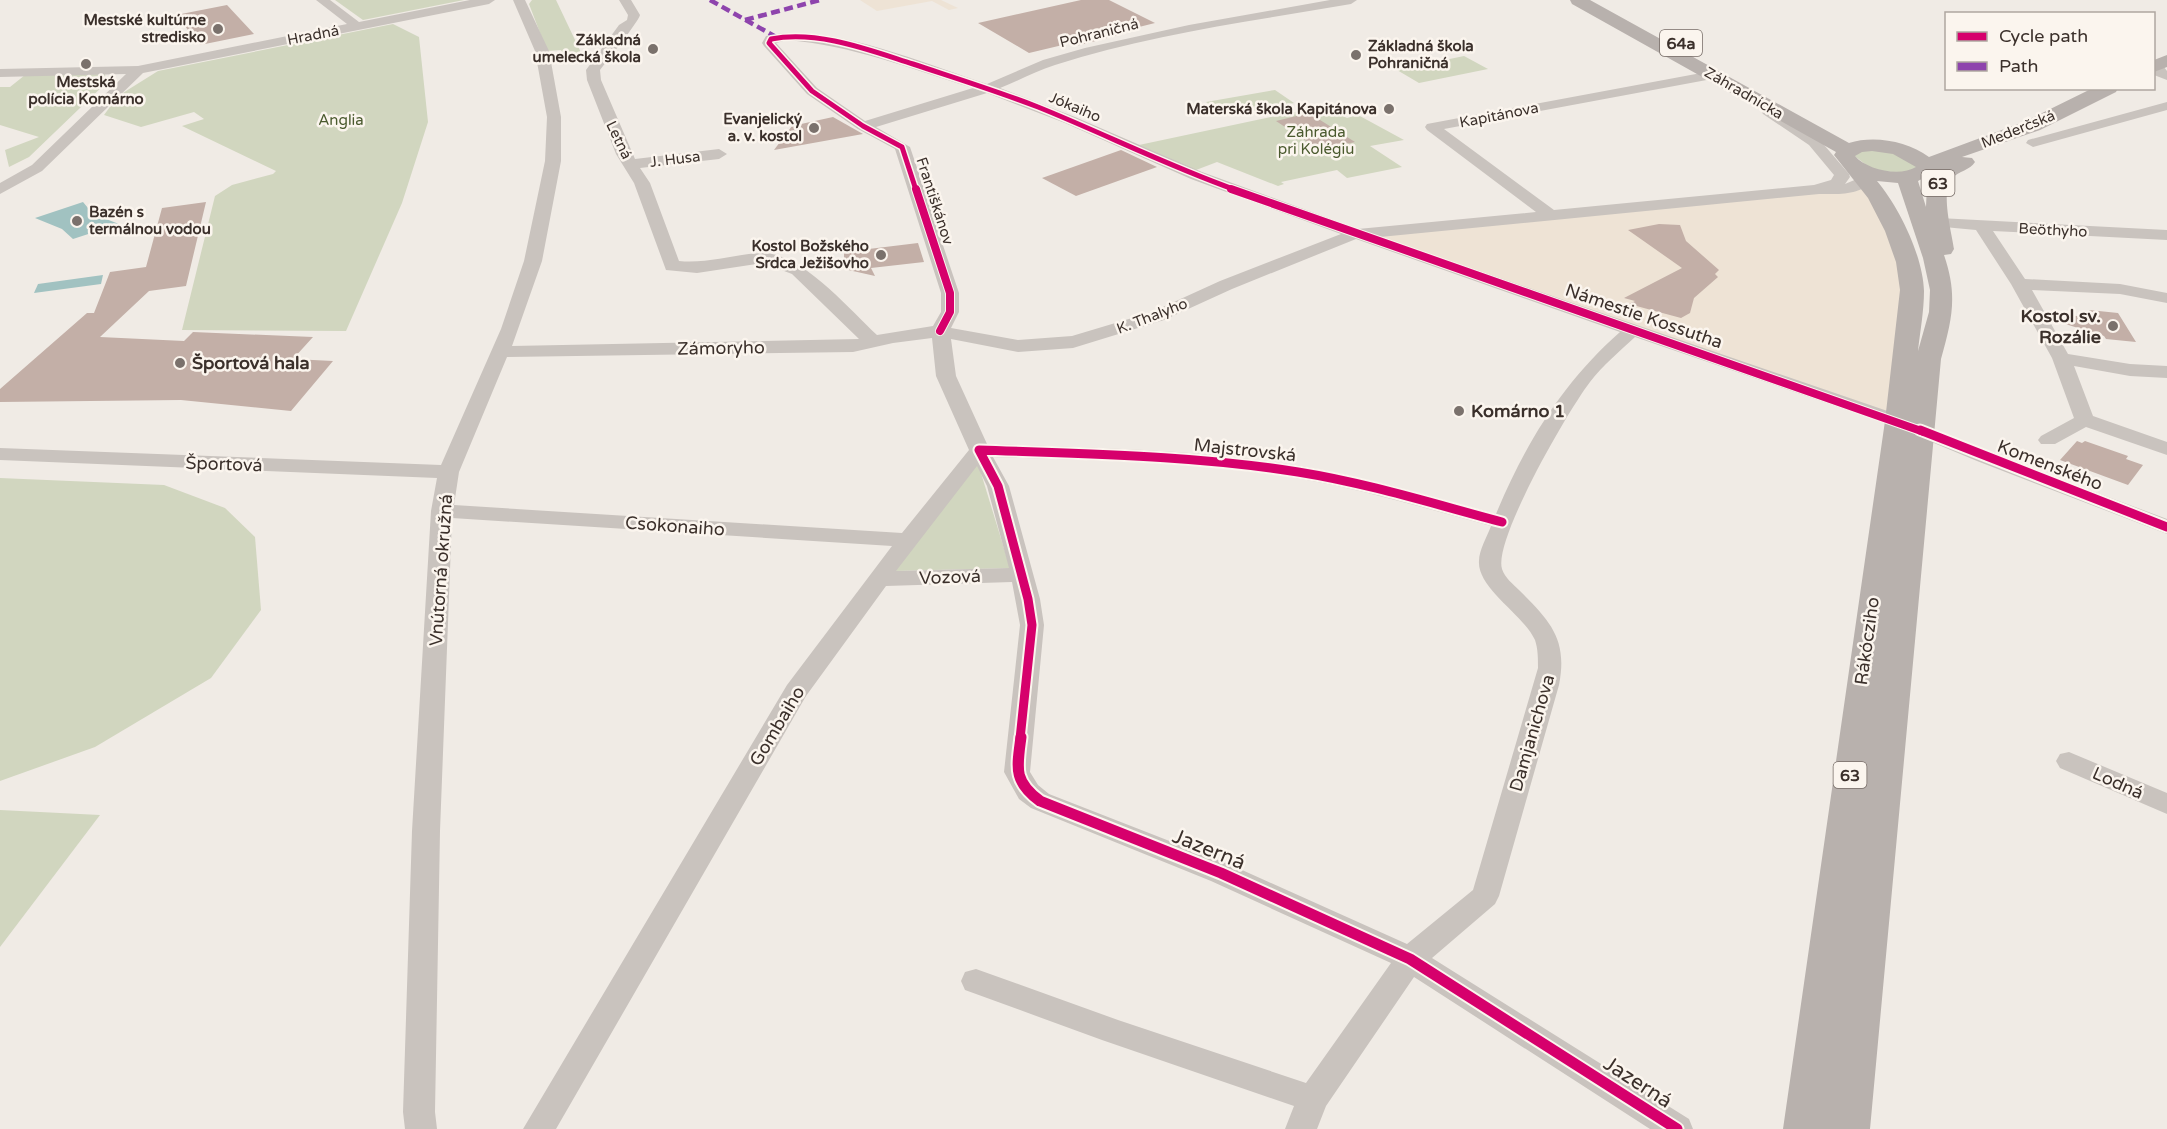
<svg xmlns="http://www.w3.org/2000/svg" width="2167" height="1129" font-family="'Varela Round',sans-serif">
  <rect width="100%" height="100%" fill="#f0ebe5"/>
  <g fill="#d1d6bf">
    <polygon points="335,0 464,0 363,20"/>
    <polygon points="532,0 556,0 585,61 569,63 561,50 547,51 529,4"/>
    <polygon points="393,24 419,37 428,122 402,203 346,331 182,330 215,196 232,185 273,174 276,171 182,126 204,119 194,112 141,127 104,115 118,96 158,71"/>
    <polygon points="1464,56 1488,69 1419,83 1397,70"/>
    <polygon points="105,74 106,83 29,157 9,167 5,150 39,137 0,125 0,87 10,87 25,75"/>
    <polygon points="1275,90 1294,103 1224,116 1206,102"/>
    <polygon points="1323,106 1347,118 1358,115 1404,140 1370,146 1402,167 1347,178 1337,170 1281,182 1284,184 1278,186 1217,162 1196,170 1139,145"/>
    <polygon points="1879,148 1919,164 1912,173 1874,171 1852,154 1856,151"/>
    <polygon points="977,460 1010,568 895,571"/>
    <polygon points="0,478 164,485 225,508 255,537 261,610 211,678 95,747 0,781"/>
    <polygon points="0,810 100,815 0,947"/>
  </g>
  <g fill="#eee3d5">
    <polygon points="860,0 941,0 958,8 949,10 932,1 877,11"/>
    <polygon points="1864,182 1907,262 1898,421 1361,235 1819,189"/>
  </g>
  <g fill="#a1c2c1">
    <polygon points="83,202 93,214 119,224 73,239 62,229 35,218"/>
    <polygon points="103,275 101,284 34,293 38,284"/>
  </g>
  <g fill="#c3afa7">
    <polygon points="1081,0 1109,0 1155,23 1115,33 1119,35 1076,46 1071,43 1029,53 978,23"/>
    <polygon points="227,5 254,34 200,45 176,15"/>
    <polygon points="1309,113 1355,142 1320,150 1276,121"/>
    <polygon points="833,117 863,134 774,150 792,126"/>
    <polygon points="1121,150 1157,167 1076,196 1042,178"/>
    <polygon points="206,202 186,286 149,291 100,337 184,341 193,332 313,337 293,359 333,361 291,411 181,400 0,402 0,389 87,313 94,313 110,272 146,267 162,208"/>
    <polygon points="1659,224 1680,225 1686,241 1719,270 1715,274 1718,277 1694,298 1690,313 1681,318 1629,304 1635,301 1624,298 1682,268 1628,230"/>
    <polygon points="918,243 924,262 871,268 875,276 844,269 844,252"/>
    <polygon points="2089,310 2118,313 2136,342 2106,339 2104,336 2062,323 2063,315 2092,317"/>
    <polygon points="2077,441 2082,443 2085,441 2128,456 2126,459 2143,465 2128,485 2060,460"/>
  </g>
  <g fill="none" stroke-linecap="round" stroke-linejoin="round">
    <g fill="#c9c3be" fill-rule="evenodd">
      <polygon points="316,0 330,0 359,22 470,0 495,0 489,4 143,73 42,171 0,194 0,183 32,165 126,74 0,77 0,69 138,66 347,24"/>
      <path d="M513,0h12l24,51 12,66v44l-19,100 -30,85 347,-7 -67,-65 -29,-11 -66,10 -31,-3 -32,-87 -18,-29 -29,-74 -1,-10 33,-45 8,-5 1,-5 -9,-15h12l9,15c-1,6 -33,46 -40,55l1,10 34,79 84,-10 8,5 -8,5 -79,9 10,15 29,78c28,3 55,-7 83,-8 39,-1 88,57 115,82l56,-9 8,-14v-19l-46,-144 -37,-20 -51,-35 -43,-48 -2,-3 4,-7c60,-15 162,29 221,48l56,-24 42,-12 104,-23 141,-25h27l-6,4c-98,17 -201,30 -296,61 -19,6 -37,16 -55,23l75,29 127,55 156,57 178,-17 -109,-82 -2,-3 2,-3 285,-53 5,1 2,3 -7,4 -268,50 110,81 260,-25 17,-5 3,-5 -25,-30 -46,-31 -2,-3 7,-4 51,32 30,35 1,3 -5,7 19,-8 8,5c-12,15 -36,13 -53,13l-439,43 525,180 86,36 176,66v15l-190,-73 -86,-36 -256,-88c-15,14 -32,28 -45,45 -21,27 -97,158 -88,187 3,9 11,15 17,21 31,31 49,49 40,95l-60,211 -4,8 -63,54 257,161 4,10h-43l-236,-152 -88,129 -9,23h-32l9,-23 -192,-66 -137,-50 -4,-9 4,-9 11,-3 142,51 188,63 85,-120 -180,-82 -180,-73 -12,-9 -15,-27 16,-147 -8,-43 -126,4 -80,110 -250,433h-33l264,-444 105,-139 -440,-28 -12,313 -5,281 2,17h-32l-2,-17 9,-281 19,-320 6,-33 -437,-18v-12l441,17 60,-136 23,-68 21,-100 2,-44 -12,-66zM787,40c64,5 125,29 186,48l-108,33 -48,-33 -41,-45zM987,93l78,30 126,56 150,55 -121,47 -68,31 -80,24 -54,4 -67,-12 8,-16v-19l-49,-146 -34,-20zM1356,239l264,93c-57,50 -95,112 -124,182 -65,-17 -129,-37 -195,-48 -104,-17 -210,-18 -314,-22l-31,-68 -5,-37 67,13 55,-4 91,-28 68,-31zM932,338l4,38 33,74 -67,83 -448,-28 5,-33 48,-115 346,-5 40,-9zM993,457c102,4 207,4 308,22 64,11 127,30 190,47 -4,11 -12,24 -12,35 -2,27 45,54 56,79 3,9 3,18 3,28l-65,222 -66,54 -176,-79 -182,-71 -11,-9 -8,-13 14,-147 -4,-26 -31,-113zM977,466l10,20 22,82 -113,3z"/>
      <polygon points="2154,63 2161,63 2167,71 2167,80 2154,75"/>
      <polygon points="2167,102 2167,110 2033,147 2026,143 2028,140"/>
      <polygon points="1939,218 2167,230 2167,240 1993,231 2025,279 2120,284 2167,293 2167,303 2120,294 2032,290 2068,354 2130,364 2167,366 2167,378 2130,376 2074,366 2093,416 2167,442 2167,455 2086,427 2055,444 2041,444 2038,440 2041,436 2074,418 2052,358 2011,284 1976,230 1933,226 1931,223"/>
      <polygon points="2069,752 2167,793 2167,814 2060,768 2056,761 2060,754"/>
    </g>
    <g fill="#b8b1ad" fill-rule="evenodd">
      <path d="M1570,0h20l259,143c25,-8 58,-2 80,14l97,-36 67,-33h25l-2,4 -76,38 -78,27 10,1 3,4c-5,8 -16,9 -23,16 -12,14 0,55 2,71l-3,5 -7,1c14,41 8,64 -3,104l-71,770h-87l102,-708 15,-131 -4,-28 -11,-31 -17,-33 -34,-43 2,-3 -264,-148zM1872,151l21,3 23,13c-16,10 -49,3 -61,-11l7,-4zM1935,172l-8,12 -1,23 -8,-26zM1877,181l21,2 25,75 7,32 -1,22 -11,39c2,-19 6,-40 6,-60 -1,-35 -25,-84 -47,-110z"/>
      <polygon points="2167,55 2167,67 2154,72 2154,60"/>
    </g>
    <g stroke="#8e44ad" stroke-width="4.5" stroke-dasharray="9 4.5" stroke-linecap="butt">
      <polyline points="710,0 776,37"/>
      <polyline points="745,20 820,0"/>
    </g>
    <g stroke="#fbf5ee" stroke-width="8">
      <path id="cycleway-far3" d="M916,190l-14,-43 -39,-21 -51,-35 -43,-48 2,-4c47,-9 98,11 142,25 42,14 84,27 125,43 67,27 130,59 198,83"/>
    </g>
    <g stroke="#fbf5ee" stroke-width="10">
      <g id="cycleway-far2">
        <polyline points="916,189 950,293 950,312 940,331"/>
        <polyline points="1231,189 1924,432"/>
      </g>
    </g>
    <g stroke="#fbf5ee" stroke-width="13">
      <g id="cycleway-far1">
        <polyline points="1920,430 2167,527"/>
        <path d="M1020,739l12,-114 -4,-26 -30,-113 -19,-36c106,4 214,5 319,22 69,11 136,32 204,50"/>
      </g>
    </g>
    <g stroke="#fbf5ee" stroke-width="15">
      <path id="cycleway" d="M1021,737c-4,31 -8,44 19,64l181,72 189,86 267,170"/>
    </g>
    <use href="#cycleway-far3" stroke="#d6006c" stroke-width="5"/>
    <use href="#cycleway-far2" stroke="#d6006c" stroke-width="8"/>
    <use href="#cycleway-far1" stroke="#d6006c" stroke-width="9"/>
    <use href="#cycleway" stroke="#d6006c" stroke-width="11"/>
  </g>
  <g fill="#7a716c" stroke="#fbf5ee" stroke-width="2">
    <circle cx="218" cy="29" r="6"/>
    <circle cx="653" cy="49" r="6"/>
    <circle cx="1356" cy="55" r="6"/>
    <circle cx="86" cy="64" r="6"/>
    <circle cx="1389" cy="109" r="6"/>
    <circle cx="814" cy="128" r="6"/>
    <circle cx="77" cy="221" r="6"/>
    <circle cx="881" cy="255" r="6"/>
    <circle cx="2113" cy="326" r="6"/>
    <circle cx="180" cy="363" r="6"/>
    <circle cx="1459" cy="411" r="6"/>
  </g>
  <g text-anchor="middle" stroke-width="5" stroke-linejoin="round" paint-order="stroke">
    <g font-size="15" font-weight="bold" fill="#3b302b" stroke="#fbf5ee" text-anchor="end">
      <text x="206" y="25">Mestské kultúrne<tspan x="206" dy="17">stredisko</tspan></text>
      <text x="641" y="45">Základná<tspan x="641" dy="17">umelecká škola</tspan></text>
      <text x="1368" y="51" text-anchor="start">Základná škola<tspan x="1368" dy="17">Pohraničná</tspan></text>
      <text x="86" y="87" text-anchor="middle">Mestská<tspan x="86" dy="17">polícia Komárno</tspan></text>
      <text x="1377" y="114">Materská škola Kapitánova</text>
      <text x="802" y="124">Evanjelický<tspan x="802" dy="17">a. v. kostol</tspan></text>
      <text x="89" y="217" text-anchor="start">Bazén s<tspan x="89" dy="17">termálnou vodou</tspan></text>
      <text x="869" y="251">Kostol Božského<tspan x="869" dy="17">Srdca Ježišovho</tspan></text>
    </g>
    <g font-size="15" fill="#3b302b" stroke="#fbf5ee">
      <text transform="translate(1099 33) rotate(-14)" y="5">Pohraničná</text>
      <text transform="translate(313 35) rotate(-11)" y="5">Hradná</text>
      <text transform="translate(1744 93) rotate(30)" y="5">Záhradnícka</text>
      <text transform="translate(1075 107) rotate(23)" y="5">Jókaiho</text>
      <text transform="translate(1499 115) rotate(-11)" y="5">Kapitánova</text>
      <text transform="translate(2018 129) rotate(-22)" y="5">Mederčská</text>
      <text transform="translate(619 140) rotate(64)" y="5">Letná</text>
      <text transform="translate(675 159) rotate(-7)" y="5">J. Husa</text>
      <text transform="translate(935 201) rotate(72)" y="5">Františkánov</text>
      <text transform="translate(2053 230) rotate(3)" y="5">Beöthyho</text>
      <text transform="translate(1152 316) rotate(-21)" y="5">K. Thalyho</text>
    </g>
    <g font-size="15" fill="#4a5a2e" stroke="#fbf5ee">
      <text x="341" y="125">Anglia</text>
      <text x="1316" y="137">Záhrada<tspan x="1316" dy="17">pri Kolégiu</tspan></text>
    </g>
    <g fill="#fbf5ee" stroke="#756b66" stroke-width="1.5">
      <rect x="1660" y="30" width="42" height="26" rx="4.5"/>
      <rect x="1921.5" y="170" width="33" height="26" rx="4.5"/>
      <rect x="1833.5" y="762" width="33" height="26" rx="4.5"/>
    </g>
    <g font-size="16" font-weight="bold" fill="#3b302b">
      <text x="1681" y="49">64a</text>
      <text x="1938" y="189">63</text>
      <text x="1850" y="781">63</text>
    </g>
    <g font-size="18" fill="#3b302b" stroke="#fbf5ee">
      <text transform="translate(1644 316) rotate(19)" y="6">Námestie Kossutha</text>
      <text transform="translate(721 348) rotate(-1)" y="6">Zámoryho</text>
      <text transform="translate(1245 450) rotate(6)" y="6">Majstrovská</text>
      <text transform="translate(224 464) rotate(2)" y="6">Športová</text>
      <text transform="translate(2050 465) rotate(21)" y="6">Komenského</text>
      <text transform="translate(675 526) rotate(4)" y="6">Csokonaiho</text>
      <text transform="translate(441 570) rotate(-86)" y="6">Vnútorná okružná</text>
      <text transform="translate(950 577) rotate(-2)" y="6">Vozová</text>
      <text transform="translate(1867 641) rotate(-82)" y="6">Rákócziho</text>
      <text transform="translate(777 726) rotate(-59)" y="6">Gombaiho</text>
      <text transform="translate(1532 733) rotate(-74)" y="6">Damjanichova</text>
      <text transform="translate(2118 783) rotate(24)" y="6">Lodná</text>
    </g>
    <g font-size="18" font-weight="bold" fill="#3b302b" stroke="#fbf5ee" text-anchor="start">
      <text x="2101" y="322" text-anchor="end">Kostol sv.<tspan x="2101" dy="21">Rozálie</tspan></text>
      <text x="192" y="369">Športová hala</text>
      <text x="1471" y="417">Komárno 1</text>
    </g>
    <g font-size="21" fill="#3b302b" stroke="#fbf5ee">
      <text transform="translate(1209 849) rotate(22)" y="7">Jazerná</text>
      <text transform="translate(1638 1082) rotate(33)" y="7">Jazerná</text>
    </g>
  </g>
  <rect x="1945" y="12" width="210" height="78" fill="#fbf5ee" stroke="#aea6a0" stroke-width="1.5"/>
  <rect x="1957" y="32" width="30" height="9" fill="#d6006c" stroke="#aea6a0" stroke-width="1.5"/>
  <text x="1999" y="42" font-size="18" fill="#3b302b">Cycle path</text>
  <rect x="1957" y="62" width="30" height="9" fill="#8e44ad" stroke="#aea6a0" stroke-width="1.5"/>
  <text x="1999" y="72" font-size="18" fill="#3b302b">Path</text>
</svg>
